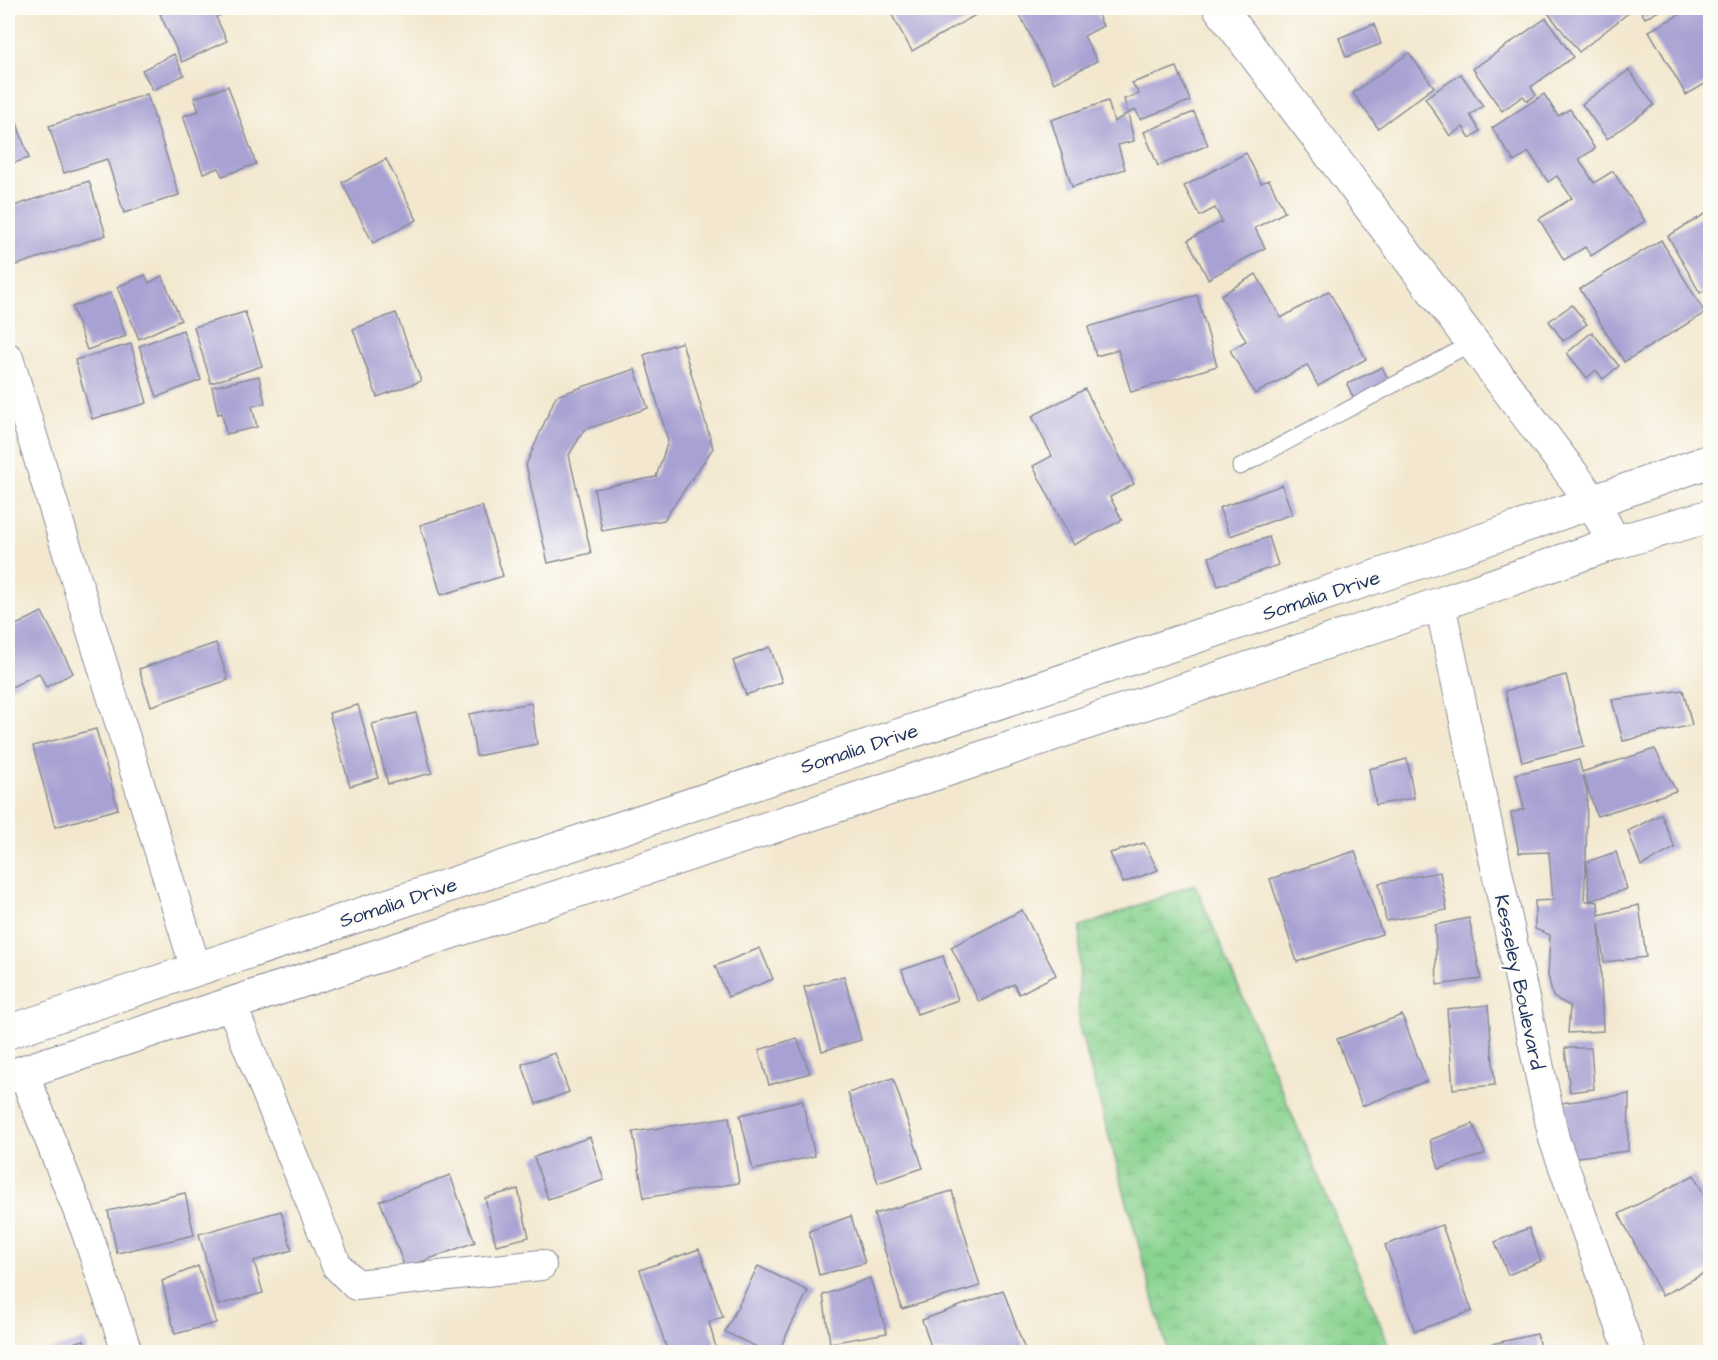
<svg xmlns="http://www.w3.org/2000/svg" width="1718" height="1360" font-family="'Architects Daughter',sans-serif">
  <defs>
    <pattern id="wetland-marsh" width="20" height="14" patternUnits="userSpaceOnUse" patternTransform="scale(1.5)"><rect width="20" height="14" fill="#8ad390"/><path d="M1 5h8M5 5V1M11 12h8M15 12V8" fill="none" stroke="#76b57f"/></pattern>
  </defs>
  <rect width="100%" height="100%" fill="#fdfcf7"/>
  <filter id="ink" filterUnits="userSpaceOnUse"><feTurbulence type="fractalNoise" baseFrequency=".0167" numOctaves="2"/><feDisplacementMap in="SourceGraphic" scale="12" xChannelSelector="R" yChannelSelector="G"/><feConvolveMatrix kernelMatrix="1 2 1 2 8 2 1 2 1" color-interpolation-filters="sRGB"/></filter>
  <filter id="wash" filterUnits="userSpaceOnUse"><feTurbulence type="fractalNoise" baseFrequency=".008" numOctaves="4" result="noise"/><feDisplacementMap in="SourceGraphic" scale="24" xChannelSelector="R" yChannelSelector="G"/><feGaussianBlur stdDeviation="1.35" result="paint"/><feColorMatrix in="noise" values="0 0 0 0 0 0 0 0 0 0 0 0 0 0 0 0 0 1.4 0 .05"/><feComposite in="paint" operator="in"/></filter>
  <g filter="url(#wash)">
    <rect width="100%" height="100%" fill="#f3e8cf"/>
    <polygon fill="url(#wetland-marsh)" stroke="#528177" stroke-width="1.5" points="1195,884 1392,1352 1168,1352 1078,1023 1081,927"/>
    <g id="blocks">
      <g fill="#a8a1d3">
        <polygon points="175,8 235,8 216,17 227,41 182,62 160,14"/>
        <polygon points="888,8 988,8 912,51"/>
        <polygon points="1025,8 1094,8 1103,26 1084,36 1097,61 1054,83 1018,11"/>
        <polygon points="1544,8 1628,8 1631,11 1579,52"/>
        <polygon points="1639,8 1665,8 1645,18"/>
        <polygon points="1692,8 1710,8 1710,81 1686,95 1649,31"/>
        <polygon points="1546,18 1573,57 1531,87 1536,95 1527,101 1523,96 1502,111 1473,69"/>
        <polygon points="1374,24 1381,44 1346,57 1339,38"/>
        <polygon points="1409,53 1434,87 1378,128 1353,93"/>
        <polygon points="174,54 184,75 153,90 142,70"/>
        <polygon points="1177,67 1190,101 1140,119 1136,110 1128,113 1134,141 1118,145 1125,169 1072,187 1051,120 1108,101 1114,122 1128,113 1124,99 1139,94 1132,83"/>
        <polygon points="1629,70 1654,105 1607,139 1582,104"/>
        <polygon points="1461,74 1483,106 1470,115 1480,131 1470,138 1463,127 1450,136 1425,98"/>
        <polygon points="228,86 256,164 222,176 219,168 203,173 183,116 199,111 194,98"/>
        <polygon points="147,94 179,195 124,213 107,159 64,173 49,126"/>
        <polygon points="1544,94 1558,116 1570,109 1595,149 1579,159 1594,183 1613,171 1645,221 1591,256 1585,247 1564,260 1539,219 1572,198 1557,176 1548,182 1529,152 1514,162 1492,128"/>
        <polygon points="1194,112 1208,145 1158,166 1144,132"/>
        <polygon points="15,118 29,158 8,165 8,120"/>
        <polygon points="1246,153 1261,183 1269,180 1285,212 1255,228 1265,248 1208,279 1188,240 1222,222 1215,208 1200,216 1184,186"/>
        <polygon points="386,159 417,220 373,243 342,182"/>
        <polygon points="89,181 106,235 8,268 8,208"/>
        <polygon points="1710,211 1710,287 1700,293 1668,236"/>
        <polygon points="1661,240 1705,313 1624,362 1580,289"/>
        <polygon points="1256,274 1281,318 1329,291 1366,359 1318,386 1307,365 1255,394 1230,350 1246,341 1221,295"/>
        <polygon points="145,275 149,283 162,276 181,320 139,339 117,287"/>
        <polygon points="111,293 126,336 87,350 72,307"/>
        <polygon points="1197,295 1217,366 1131,392 1118,350 1096,356 1088,327"/>
        <polygon points="1572,305 1587,324 1563,341 1549,321"/>
        <polygon points="245,312 262,366 211,383 194,327"/>
        <polygon points="396,313 421,381 377,397 353,329"/>
        <polygon points="183,330 201,380 157,397 139,346"/>
        <polygon points="1592,332 1619,366 1603,379 1596,370 1587,378 1567,353"/>
        <polygon points="682,342 713,448 664,520 602,531 594,489 656,477 668,441 644,355"/>
        <polygon points="131,344 147,403 92,419 75,360"/>
        <polygon points="1382,367 1389,381 1354,399 1347,384"/>
        <polygon points="635,369 648,408 584,430 569,455 591,553 548,563 526,465 556,396"/>
        <polygon points="259,376 265,403 252,406 257,427 226,434 222,413 218,414 212,387"/>
        <polygon points="1085,389 1134,484 1110,497 1122,520 1074,545 1033,466 1052,456 1032,416"/>
        <polygon points="1282,485 1292,514 1230,536 1219,508"/>
        <polygon points="482,506 503,576 441,595 420,525"/>
        <polygon points="1269,537 1278,565 1218,586 1209,557"/>
        <polygon points="42,612 73,673 46,687 39,673 8,689 8,629"/>
        <polygon points="216,643 228,680 151,706 139,669"/>
        <polygon points="770,647 782,682 746,695 733,661"/>
        <polygon points="1566,675 1584,746 1522,762 1505,691"/>
        <polygon points="1683,690 1692,725 1623,741 1612,700"/>
        <polygon points="531,703 537,744 476,756 469,714"/>
        <polygon points="358,705 378,778 350,786 329,713"/>
        <polygon points="416,713 432,773 388,784 372,724"/>
        <polygon points="96,729 118,809 55,827 33,746"/>
        <polygon points="1655,749 1676,791 1597,816 1583,775 1587,793 1586,862 1616,852 1627,889 1590,901 1586,862 1584,901 1590,901 1598,902 1599,915 1639,905 1646,957 1604,962 1599,923 1603,1031 1568,1033 1570,1006 1553,997 1548,975 1550,935 1535,929 1535,901 1553,900 1549,852 1519,853 1511,813 1524,809 1516,774 1579,760 1582,772"/>
        <polygon points="1407,759 1414,798 1376,805 1369,769"/>
        <polygon points="1661,814 1675,848 1641,866 1628,831"/>
        <polygon points="1144,843 1158,870 1123,883 1110,853"/>
        <polygon points="1355,851 1382,934 1297,962 1270,879"/>
        <polygon points="1440,872 1447,910 1386,921 1379,883"/>
        <polygon points="1022,910 1056,975 1019,994 1014,984 979,1002 951,947"/>
        <polygon points="1469,918 1481,979 1437,985 1435,925"/>
        <polygon points="760,948 773,979 728,997 715,966"/>
        <polygon points="943,956 958,1000 917,1014 902,970"/>
        <polygon points="844,976 861,1040 822,1051 804,987"/>
        <polygon points="1488,1005 1495,1085 1453,1089 1447,1009"/>
        <polygon points="1402,1015 1427,1081 1362,1106 1337,1039"/>
        <polygon points="797,1038 810,1073 769,1085 759,1050"/>
        <polygon points="1565,1048 1591,1048 1594,1089 1570,1092"/>
        <polygon points="555,1053 569,1092 536,1104 522,1064"/>
        <polygon points="893,1078 923,1168 878,1183 848,1093"/>
        <polygon points="1629,1094 1628,1151 1569,1158 1561,1103"/>
        <polygon points="802,1100 815,1156 753,1170 740,1115"/>
        <polygon points="729,1117 739,1183 644,1198 633,1132"/>
        <polygon points="1473,1124 1485,1154 1439,1169 1430,1140"/>
        <polygon points="590,1137 604,1180 548,1199 534,1157"/>
        <polygon points="450,1175 475,1242 405,1268 380,1201"/>
        <polygon points="1694,1175 1710,1207 1710,1270 1662,1296 1619,1214"/>
        <polygon points="518,1189 529,1237 496,1245 485,1198"/>
        <polygon points="952,1191 980,1286 902,1309 874,1214"/>
        <polygon points="185,1193 194,1235 117,1253 108,1211"/>
        <polygon points="281,1211 292,1250 254,1261 263,1293 218,1305 199,1234"/>
        <polygon points="851,1216 865,1263 819,1275 809,1231"/>
        <polygon points="1442,1225 1472,1311 1415,1331 1385,1245"/>
        <polygon points="1529,1228 1541,1261 1508,1275 1495,1242"/>
        <polygon points="699,1249 723,1317 709,1322 717,1352 668,1352 640,1270"/>
        <polygon points="198,1266 216,1323 175,1334 162,1281"/>
        <polygon points="758,1266 808,1291 778,1352 767,1352 725,1332"/>
        <polygon points="870,1278 887,1333 830,1343 823,1295"/>
        <polygon points="1003,1290 1025,1350 1018,1352 933,1352 922,1320"/>
        <polygon points="1537,1334 1541,1352 1493,1352 1491,1344"/>
        <polygon points="84,1340 88,1352 43,1352"/>
      </g>
    </g>
  </g>
  <g filter="url(#ink)">
    <use href="#blocks" fill-opacity="0" stroke="#878c96" stroke-width="1.5"/>
    <g fill="none" stroke-linecap="round" stroke-linejoin="round">
      <g stroke="#878c96" stroke-width="17">
        <polyline id="lane" points="1240,467 1472,343"/>
      </g>
      <g stroke="#878c96" stroke-width="32">
        <g id="street">
          <polyline points="8,358 196,969"/>
          <polyline points="1440,604 1554,1139 1630,1352"/>
          <polyline points="231,1004 337,1266 356,1285 541,1265"/>
          <polyline points="23,1072 86,1230 127,1352"/>
        </g>
      </g>
      <g stroke="#878c96" stroke-width="35">
        <polyline id="secondary" points="1220,8 1593,502 1614,543"/>
      </g>
      <g stroke="#878c96" stroke-width="35">
        <g id="primary">
          <polyline points="8,1032 1426,560 1710,461"/>
          <polyline points="8,1077 964,764 1440,604 1614,543 1710,516"/>
        </g>
      </g>
      <use href="#lane" stroke="#fff" stroke-width="15"/>
      <use href="#street" stroke="#fff" stroke-width="30"/>
      <use href="#secondary" stroke="#fff" stroke-width="33"/>
      <use href="#primary" stroke="#fff" stroke-width="33"/>
    </g>
  </g>
  <g text-anchor="middle" stroke-width="5" stroke-linejoin="round" paint-order="stroke">
    <g font-size="20" fill="#1b2f5e" stroke="#fdfcf7">
      <text transform="translate(1321 595) rotate(-18)" y="7">Somalia Drive</text>
      <text transform="translate(859 748) rotate(-18)" y="7">Somalia Drive</text>
      <text transform="translate(398 902) rotate(-18)" y="7">Somalia Drive</text>
      <text transform="translate(1520 982) rotate(78)" y="7">Kesseley Boulevard</text>
    </g>
  </g>
  <rect width="1718" height="1360" fill="none" stroke="#fdfcf7" stroke-width="30"/>
</svg>
